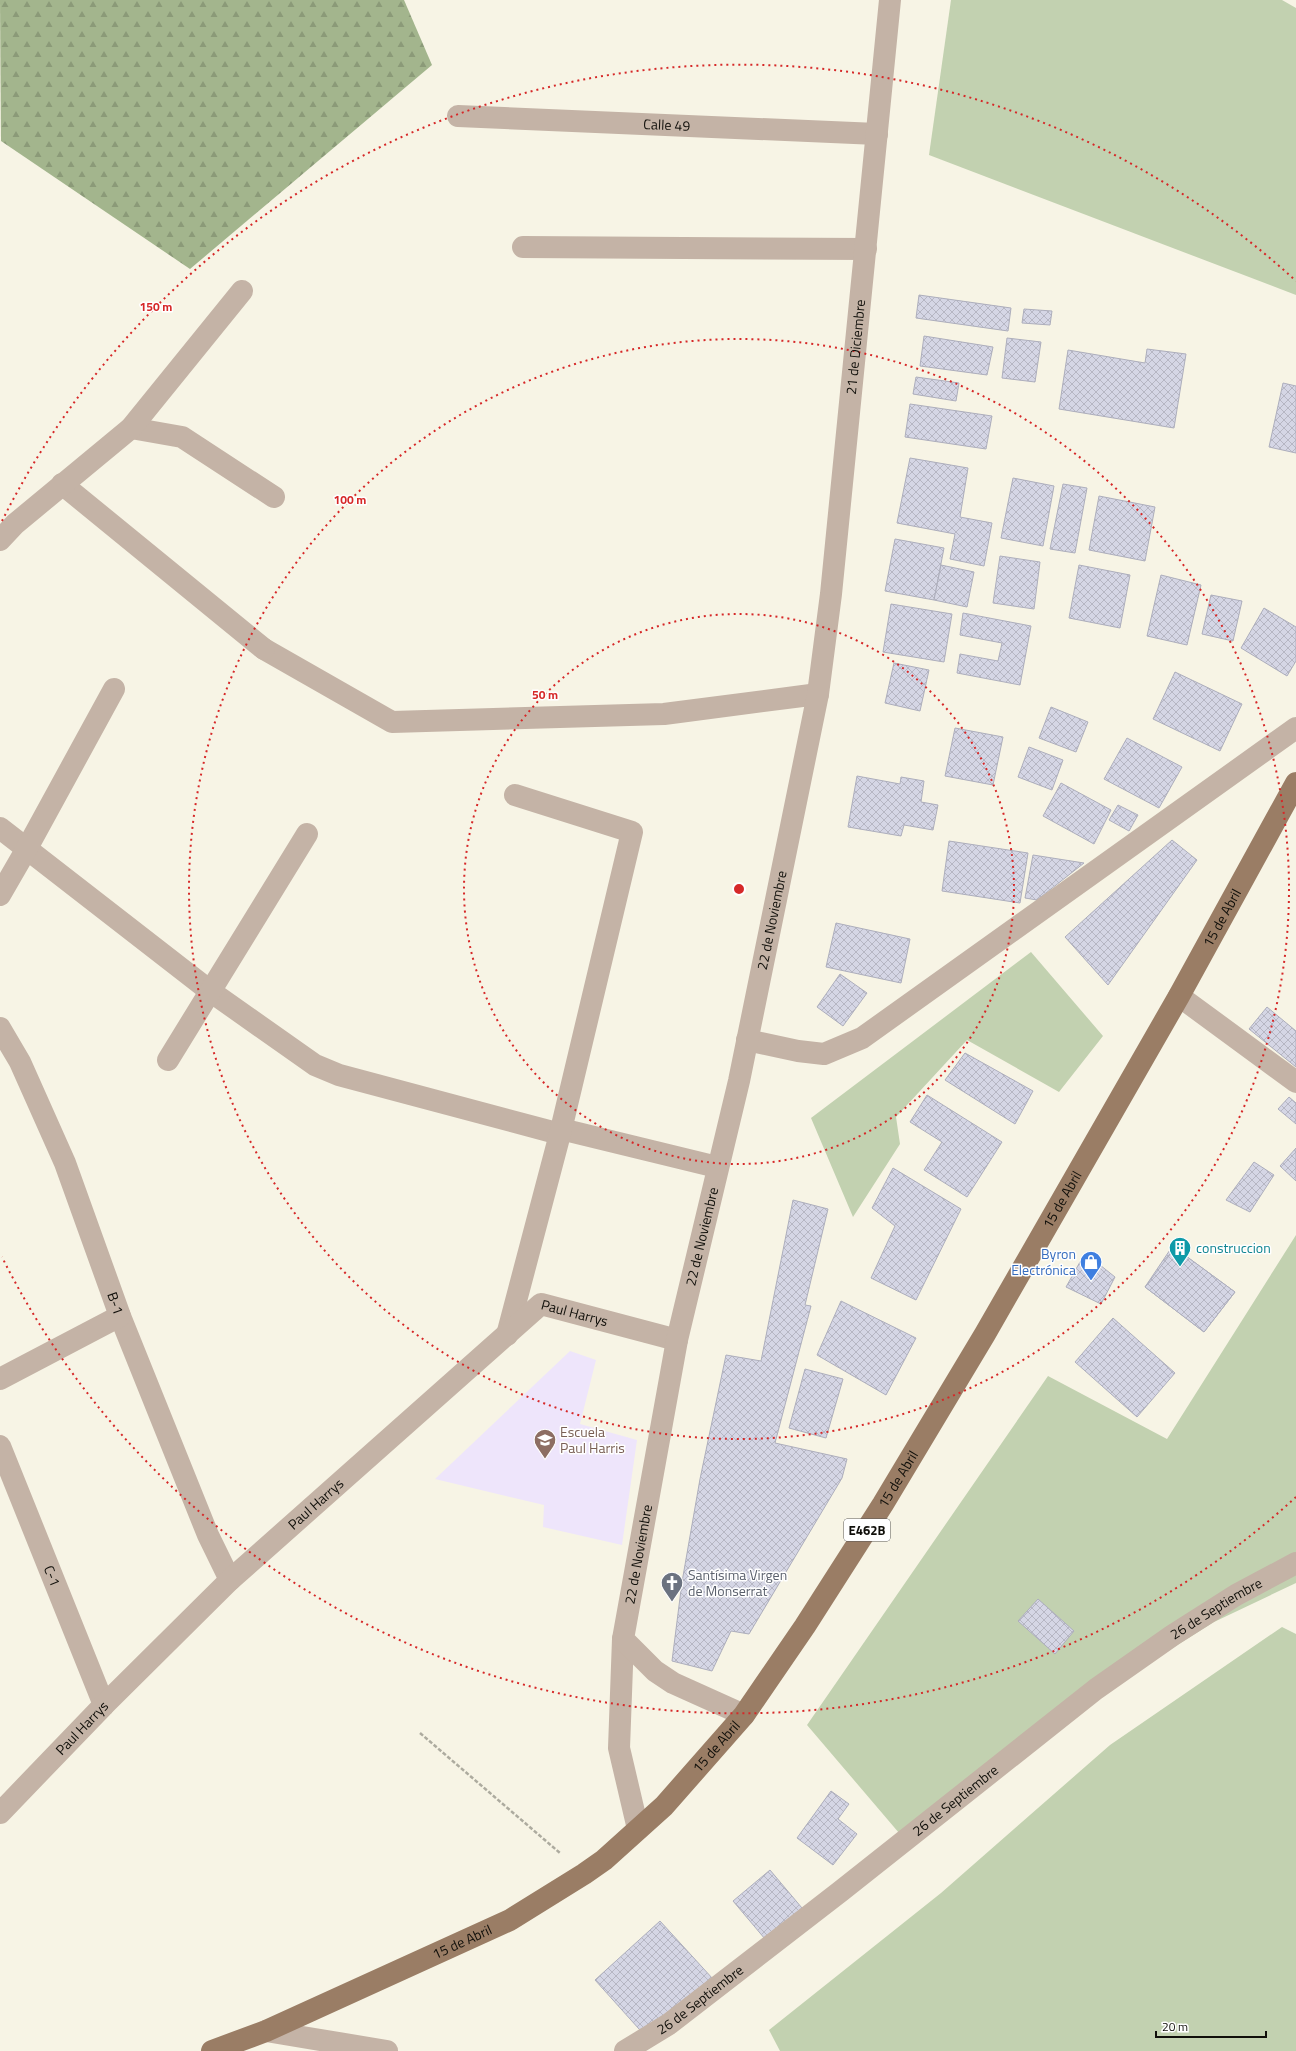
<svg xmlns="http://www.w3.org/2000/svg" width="1296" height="2051" font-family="'Titillium Web',sans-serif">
  <defs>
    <pattern id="forest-firs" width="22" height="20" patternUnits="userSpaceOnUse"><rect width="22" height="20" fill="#a3b58d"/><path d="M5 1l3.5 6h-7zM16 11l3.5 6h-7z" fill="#8b9a78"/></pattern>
    <pattern id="building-cross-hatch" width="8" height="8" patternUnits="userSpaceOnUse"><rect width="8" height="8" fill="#d5d6e5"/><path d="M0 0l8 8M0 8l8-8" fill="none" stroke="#b6b6c3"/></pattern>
  </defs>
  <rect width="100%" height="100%" fill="#f7f4e5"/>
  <polygon fill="#eee5fb" points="570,1351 596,1360 580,1424 637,1440 622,1545 543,1527 544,1505 435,1479"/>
  <g fill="#c2d1b0">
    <polygon points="951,0 1282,0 1296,8 1296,295 929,155"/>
    <polygon points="1031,952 1103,1036 1059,1092 967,1040 896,1117 900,1144 853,1217 811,1118"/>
    <polygon points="1296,1235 1296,1583 1214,1622 1117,1683 911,1847 807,1725 1048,1376 1167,1439"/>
    <polygon points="1282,1627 1296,1634 1296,2051 780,2051 769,2030 941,1893 1110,1745"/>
  </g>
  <polygon fill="url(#forest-firs)" points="0,0 404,0 432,65 190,269 1,141"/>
  <g fill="url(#building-cross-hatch)" stroke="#adaebc">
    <polygon points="919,295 1011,308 1008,331 916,318"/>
    <polygon points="1024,309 1052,311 1050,325 1022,323"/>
    <polygon points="924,336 993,347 987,375 920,366"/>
    <polygon points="1007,338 1041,342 1035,382 1002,378"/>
    <polygon points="1147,349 1186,354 1174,428 1059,409 1068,350 1145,363"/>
    <polygon points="916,377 959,383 956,401 913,394"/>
    <polygon points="1283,383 1296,386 1296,453 1269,447"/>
    <polygon points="910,404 992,416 986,449 905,437"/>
    <polygon points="910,458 968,468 960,517 992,523 984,566 950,559 955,534 897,523"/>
    <polygon points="1013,478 1054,486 1043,546 1001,538"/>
    <polygon points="1063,484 1087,488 1075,553 1050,549"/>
    <polygon points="1099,496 1155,507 1145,561 1089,550"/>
    <polygon points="895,539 944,548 934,600 885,591"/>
    <polygon points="1000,556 1040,562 1034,609 993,603"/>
    <polygon points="941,565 974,572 967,607 934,600"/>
    <polygon points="1079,565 1130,575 1120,628 1069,618"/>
    <polygon points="1161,575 1201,585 1187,645 1147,636"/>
    <polygon points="1211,595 1242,601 1233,641 1202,634"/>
    <polygon points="891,604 952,614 944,662 883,652"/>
    <polygon points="1264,608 1296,627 1296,661 1287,676 1241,648"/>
    <polygon points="963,613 1031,626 1020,685 957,673 960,654 998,661 1002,643 960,635"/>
    <polygon points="894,663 929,670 920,711 885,703"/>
    <polygon points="1175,672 1242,704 1220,751 1153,719"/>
    <polygon points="1051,707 1088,722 1076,752 1039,738"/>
    <polygon points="955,728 1003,737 993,785 945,776"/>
    <polygon points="1127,738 1182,767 1159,808 1104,779"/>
    <polygon points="1029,747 1063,760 1052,790 1018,777"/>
    <polygon points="857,776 900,784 901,777 924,781 921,802 938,805 933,830 904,825 901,836 848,827"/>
    <polygon points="1061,783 1111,810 1094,844 1043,816"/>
    <polygon points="1118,805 1138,815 1129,831 1109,820"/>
    <polygon points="1172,840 1197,860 1108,985 1065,937"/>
    <polygon points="949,841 1028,853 1020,903 942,891"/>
    <polygon points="1033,855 1084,863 1037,900 1025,898"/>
    <polygon points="836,923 910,939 901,983 826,967"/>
    <polygon points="840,974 867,993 843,1026 817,1007"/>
    <polygon points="1267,1007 1296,1031 1296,1067 1249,1029"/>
    <polygon points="965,1053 1033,1091 1015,1124 945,1080"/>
    <polygon points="927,1095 1002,1142 967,1197 924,1170 942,1142 910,1122"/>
    <polygon points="1289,1097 1296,1103 1296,1124 1278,1109"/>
    <polygon points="1296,1148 1296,1181 1280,1166"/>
    <polygon points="1254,1162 1274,1175 1250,1212 1226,1200"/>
    <polygon points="893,1168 961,1209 916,1300 871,1278 895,1226 872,1208"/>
    <polygon points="793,1200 828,1209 805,1305 811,1306 775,1443 847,1459 842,1478 749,1634 731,1631 712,1671 672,1661 682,1582 700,1479 726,1355 761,1361"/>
    <polygon points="1178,1238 1175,1248 1235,1292 1204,1332 1145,1287"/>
    <polygon points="1175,1248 1235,1292 1204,1332 1145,1287"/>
    <polygon points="1085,1253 1115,1277 1101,1304 1066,1287"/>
    <polygon points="841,1301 916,1338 886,1395 817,1355"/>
    <polygon points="1113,1318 1175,1373 1137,1417 1075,1362"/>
    <polygon points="805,1369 843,1379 826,1438 789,1428"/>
    <polygon points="1038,1599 1074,1631 1055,1654 1018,1621"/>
    <polygon points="831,1791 849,1804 838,1819 857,1834 833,1865 797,1838"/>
    <polygon points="770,1870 802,1908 765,1939 733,1901"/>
    <polygon points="660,1921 713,1979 648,2039 595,1980"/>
  </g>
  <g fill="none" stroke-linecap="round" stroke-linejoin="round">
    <polyline stroke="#adab9f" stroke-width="2.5" stroke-dasharray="4 2" stroke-linecap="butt" points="420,1733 560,1853"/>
    <g stroke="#c4b3a6" stroke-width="22">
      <polyline points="264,649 392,722 664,714 818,694"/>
      <polyline points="747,1040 798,1051 824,1054 862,1038 1296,728"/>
    </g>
    <g stroke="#c4b3a6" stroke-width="22">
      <path id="s1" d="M458,116l419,18"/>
      <polyline points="523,247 866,249"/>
      <polyline points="131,428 182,437 274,497"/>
      <polyline points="62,484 264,649"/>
      <polyline points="0,540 15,524 131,428 242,291"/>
      <polyline points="0,828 210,991 315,1065 339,1075 560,1134 561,1129 717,1167"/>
      <polyline points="0,895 26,850 114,689"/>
      <polyline points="1179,996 1296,1082"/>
      <path id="s2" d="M0,1028l20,34 45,101 55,153 88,219 22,45"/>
      <polyline points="168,1060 307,834"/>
      <polyline points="507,1335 560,1134 632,832 515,795"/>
      <polyline points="0,1379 120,1316"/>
      <path id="s3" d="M0,1446l104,259"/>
      <path id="s4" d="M0,1813l104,-108 126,-125 311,-276 136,36"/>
    </g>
    <g stroke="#c4b3a6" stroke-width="22">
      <polyline points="623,1639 619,1748 638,1829"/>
      <path id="s5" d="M744,1715l-71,-32 -18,-12 -32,-32 54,-299 62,-259 79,-387 13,-100 59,-594"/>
      <polyline points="266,2031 387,2051"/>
      <path id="s6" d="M625,2051l44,-27 172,-133 255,-202 77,-54 63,-40 60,-32"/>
    </g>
    <path stroke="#9a7d65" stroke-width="22" id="s7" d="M212,2051l54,-20 244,-111 74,-46 20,-14 60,-54 80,-91 61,-89 78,-122 102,-170 194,-338 117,-213"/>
  </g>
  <g fill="none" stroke="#d62828" stroke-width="2" stroke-dasharray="2 4">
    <circle cx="739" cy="889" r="275"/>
    <circle cx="739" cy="889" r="550"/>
    <path d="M1296 1497A824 824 0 0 1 2 1257M2 521A824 824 0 0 1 1296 281"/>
  </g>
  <defs>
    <g id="building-pin" transform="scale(1.15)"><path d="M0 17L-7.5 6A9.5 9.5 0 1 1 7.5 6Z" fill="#0f9aa8" stroke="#fff"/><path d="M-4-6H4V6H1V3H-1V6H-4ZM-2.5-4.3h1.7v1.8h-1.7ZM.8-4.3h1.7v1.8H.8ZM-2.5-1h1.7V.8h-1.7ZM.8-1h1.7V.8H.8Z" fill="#fff"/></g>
    <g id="shop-pin" transform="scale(1.15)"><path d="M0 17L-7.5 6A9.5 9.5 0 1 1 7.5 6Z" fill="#3f7fe0" stroke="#fff"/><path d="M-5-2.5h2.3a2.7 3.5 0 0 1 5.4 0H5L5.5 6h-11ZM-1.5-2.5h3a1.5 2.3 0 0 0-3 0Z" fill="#fff"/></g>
    <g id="school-pin" transform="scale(1.15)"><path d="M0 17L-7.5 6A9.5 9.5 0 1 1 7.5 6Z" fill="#8d6e63" stroke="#fff"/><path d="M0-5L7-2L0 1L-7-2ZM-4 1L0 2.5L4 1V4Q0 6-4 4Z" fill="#fff"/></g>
    <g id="church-pin" transform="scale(1.15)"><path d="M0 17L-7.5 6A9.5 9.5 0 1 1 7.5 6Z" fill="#6b7280" stroke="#fff"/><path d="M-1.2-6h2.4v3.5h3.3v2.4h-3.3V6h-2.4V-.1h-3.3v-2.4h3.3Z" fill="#fff"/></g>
  </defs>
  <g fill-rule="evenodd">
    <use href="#building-pin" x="1180" y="1248"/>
    <use href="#shop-pin" x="1091" y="1262"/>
    <use href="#school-pin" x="545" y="1440"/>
    <use href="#church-pin" x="672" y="1583"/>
  </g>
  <g text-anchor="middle" stroke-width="3" stroke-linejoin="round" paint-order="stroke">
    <rect fill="#fff" stroke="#585754" stroke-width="1" x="844" y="1519" width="46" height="22" rx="3"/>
    <g font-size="13" font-weight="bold" fill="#100f0a">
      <text x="867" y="1535">E462B</text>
    </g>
    <g font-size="14" fill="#100f0a" stroke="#fff">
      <text dy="5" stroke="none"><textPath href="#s1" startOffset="209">Calle 49</textPath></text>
      <text dy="5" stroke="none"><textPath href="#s5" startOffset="1459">21 de Diciembre</textPath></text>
      <text dy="5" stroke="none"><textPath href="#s7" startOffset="1569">15 de Abril</textPath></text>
      <text dy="5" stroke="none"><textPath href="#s5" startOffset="879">22 de Noviembre</textPath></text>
      <text dy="5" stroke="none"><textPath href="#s7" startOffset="1245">15 de Abril</textPath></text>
      <text dy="5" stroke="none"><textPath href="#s5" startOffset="555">22 de Noviembre</textPath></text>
      <text dy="5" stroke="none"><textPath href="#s2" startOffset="299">B-1</textPath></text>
      <text dy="5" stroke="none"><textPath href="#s4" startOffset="778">Paul Harrys</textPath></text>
      <text dy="5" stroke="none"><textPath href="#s7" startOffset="921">15 de Abril</textPath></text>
      <text dy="5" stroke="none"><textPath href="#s4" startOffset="442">Paul Harrys</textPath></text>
      <text dy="5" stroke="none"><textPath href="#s5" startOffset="231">22 de Noviembre</textPath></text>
      <text dy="5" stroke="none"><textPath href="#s3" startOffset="140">C-1</textPath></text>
      <text dy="5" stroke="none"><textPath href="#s6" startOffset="739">26 de Septiembre</textPath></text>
      <text dy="5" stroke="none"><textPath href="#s4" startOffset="118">Paul Harrys</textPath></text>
      <text dy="5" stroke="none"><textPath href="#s7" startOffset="597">15 de Abril</textPath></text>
      <text dy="5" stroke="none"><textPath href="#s6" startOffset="415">26 de Septiembre</textPath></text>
      <text dy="5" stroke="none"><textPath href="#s7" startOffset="273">15 de Abril</textPath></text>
      <text dy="5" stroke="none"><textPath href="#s6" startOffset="91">26 de Septiembre</textPath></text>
    </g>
    <g font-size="14" fill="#0d838f" stroke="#fff" text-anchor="start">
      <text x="1196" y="1253">construccion</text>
    </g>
    <g font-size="14" fill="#366cbe" stroke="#fff" text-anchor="end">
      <text x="1076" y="1259">Byron<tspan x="1076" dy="16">Electrónica</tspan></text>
    </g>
    <g font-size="14" fill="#785e54" stroke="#fff" text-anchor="start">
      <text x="560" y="1437">Escuela<tspan x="560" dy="16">Paul Harris</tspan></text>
    </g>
    <g font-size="14" fill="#5b616d" stroke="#fff" text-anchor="start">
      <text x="688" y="1580">Santísima Virgen<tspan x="688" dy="16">de Monserrat</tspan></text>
    </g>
  </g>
  <circle cx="739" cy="889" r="6" fill="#d62828" stroke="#fff" stroke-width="2"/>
  <g font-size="12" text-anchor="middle" font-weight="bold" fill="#d62828" stroke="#fff" stroke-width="3" stroke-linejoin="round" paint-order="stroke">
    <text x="156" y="311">150 m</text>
    <text x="350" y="504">100 m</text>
    <text x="545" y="699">50 m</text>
  </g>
  <path d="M1156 2031v6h110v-6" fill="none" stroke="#100f0a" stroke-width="2"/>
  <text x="1162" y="2031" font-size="12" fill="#100f0a" stroke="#ffffff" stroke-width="3" paint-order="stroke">20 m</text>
</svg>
